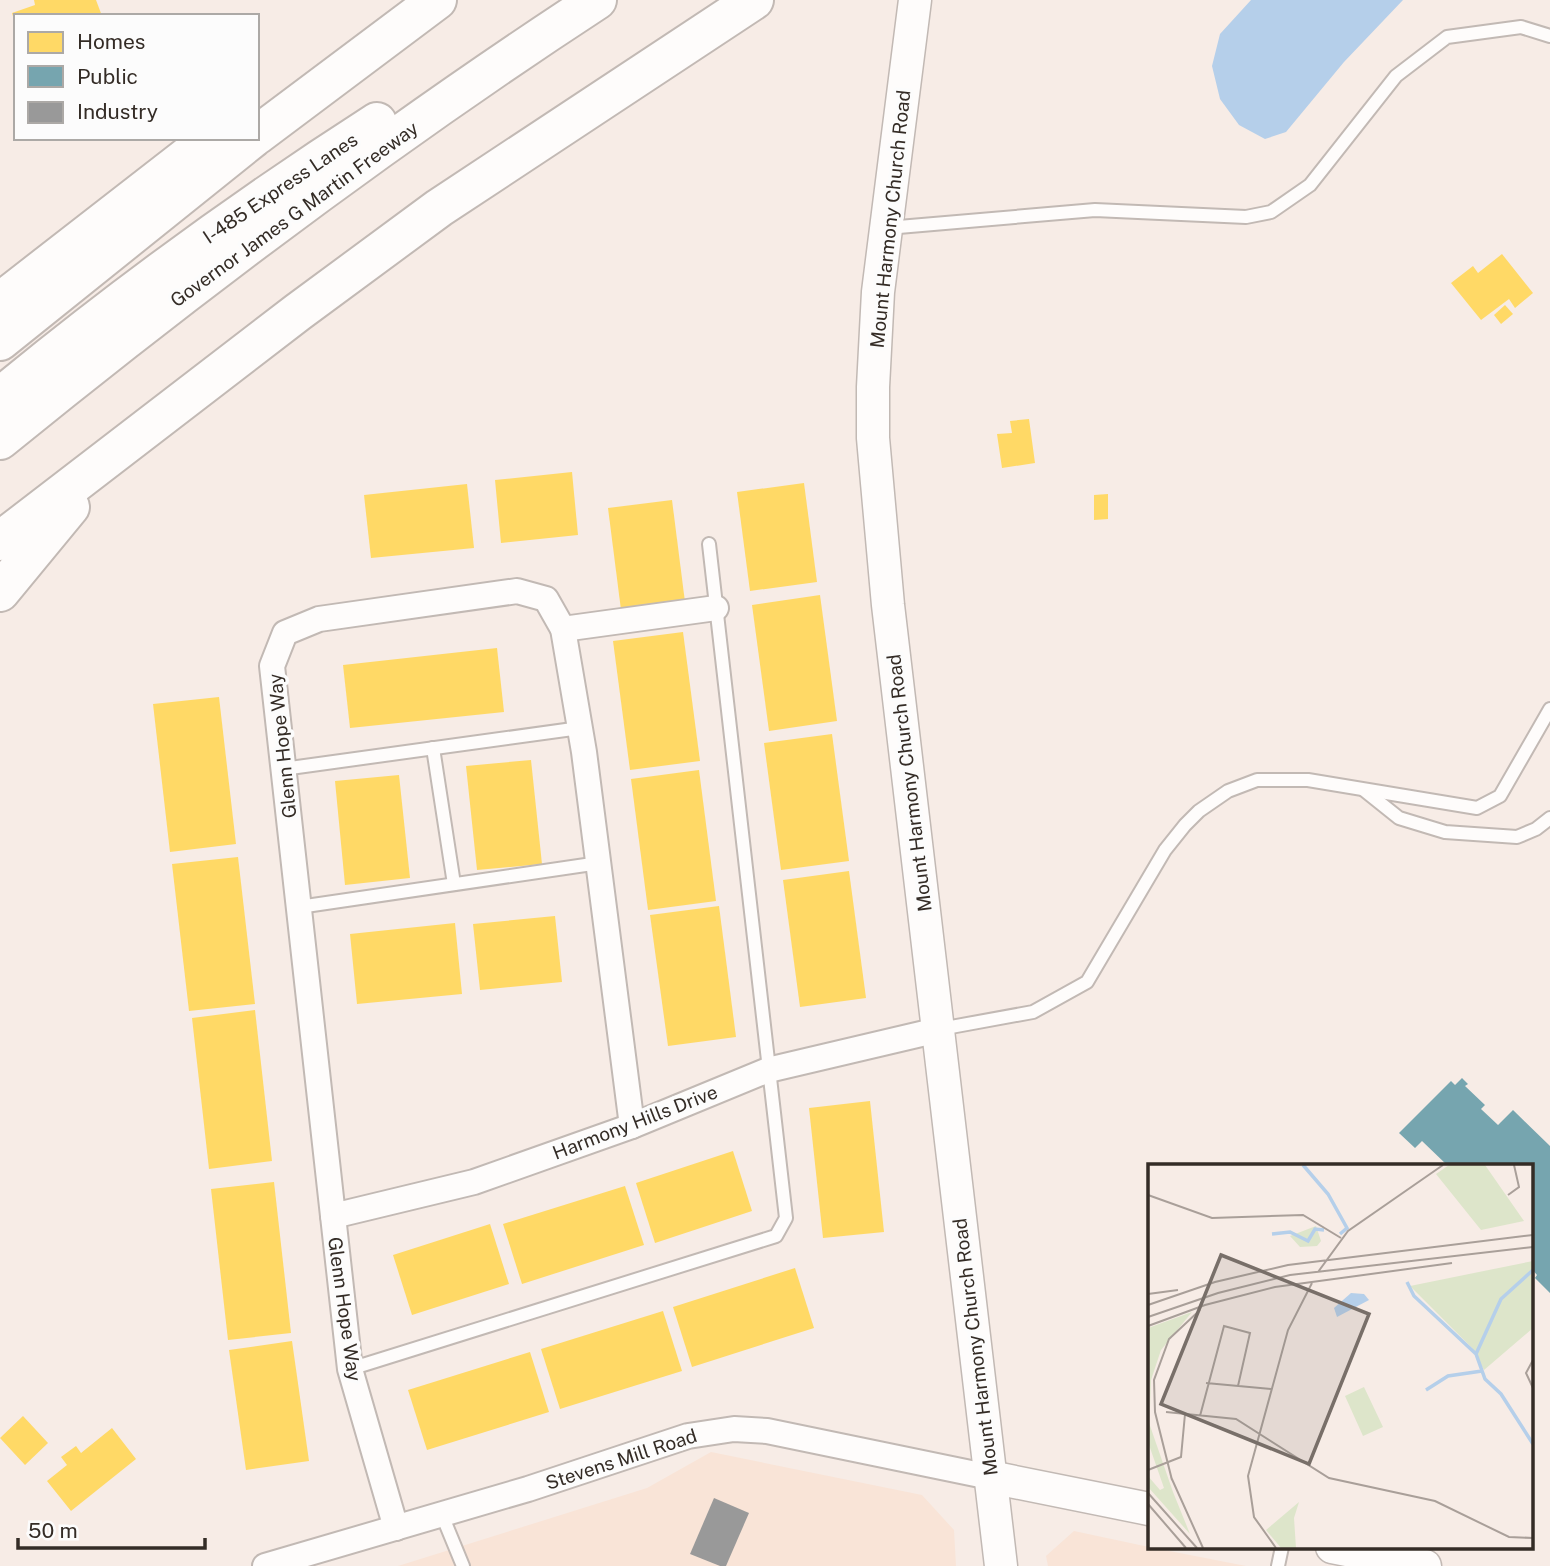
<svg xmlns="http://www.w3.org/2000/svg" width="1550" height="1566" font-family="'Public Sans',sans-serif">
  <rect width="100%" height="100%" fill="#f7ece6"/>
  <g fill="#f9e4d7">
    <polygon points="711,1452 922,1495 954,1530 956,1566 398,1566 647,1488"/>
    <polygon points="1074,1531 1149,1547 1246,1566 1048,1566 1046,1556"/>
  </g>
  <polygon fill="#b5cfea" points="1251,0 1403,0 1344,62 1286,132 1265,139 1239,125 1220,99 1212,66 1220,34"/>
  <g fill="#ffd966">
    <polygon points="34,0 96,0 102,16 16,16 15,23 12,13 35,5"/>
    <polygon points="1502,254 1533,293 1515,308 1509,299 1481,320 1451,283 1473,266 1478,273"/>
    <polygon points="1505,305 1513,314 1501,324 1494,315"/>
    <polygon points="1029,419 1035,463 1002,468 997,434 1012,433 1010,421"/>
    <polygon points="572,472 578,535 501,543 495,480"/>
    <polygon points="804,483 817,582 750,591 737,492"/>
    <polygon points="467,484 474,548 371,558 364,495"/>
    <polygon points="1108,494 1108,519 1094,520 1094,495"/>
    <polygon points="672,500 685,602 621,610 608,508"/>
    <polygon points="820,595 837,721 769,731 752,605"/>
    <polygon points="683,632 700,761 630,770 613,641"/>
    <polygon points="497,648 504,712 350,728 343,665"/>
    <polygon points="219,697 236,844 170,852 153,704"/>
    <polygon points="832,734 849,861 781,870 764,743"/>
    <polygon points="531,760 542,864 477,870 466,766"/>
    <polygon points="699,770 716,901 648,910 631,779"/>
    <polygon points="399,775 410,878 345,885 335,781"/>
    <polygon points="238,857 255,1004 189,1011 172,864"/>
    <polygon points="849,871 866,998 800,1007 783,880"/>
    <polygon points="719,906 736,1037 668,1046 650,915"/>
    <polygon points="555,916 562,982 480,990 473,924"/>
    <polygon points="455,923 462,994 357,1004 350,934"/>
    <polygon points="255,1010 272,1161 209,1169 192,1018"/>
    <polygon points="870,1101 884,1232 823,1238 809,1108"/>
    <polygon points="733,1151 752,1211 655,1243 636,1183"/>
    <polygon points="274,1182 291,1333 228,1340 211,1189"/>
    <polygon points="625,1186 644,1245 522,1284 503,1224"/>
    <polygon points="490,1224 509,1284 412,1315 393,1255"/>
    <polygon points="795,1268 814,1328 692,1367 673,1307"/>
    <polygon points="663,1311 682,1371 560,1409 541,1349"/>
    <polygon points="292,1341 309,1461 246,1470 229,1350"/>
    <polygon points="530,1352 549,1412 427,1450 408,1390"/>
    <polygon points="23,1416 48,1443 25,1465 0,1438"/>
    <polygon points="112,1428 136,1459 71,1511 47,1481 67,1465 61,1457 76,1446 81,1453"/>
  </g>
  <polygon fill="#76a5af" points="1462,1078 1468,1084 1465,1086 1485,1105 1481,1109 1498,1125 1513,1110 1550,1146 1550,1293 1535,1278 1537,1275 1531,1268 1531,1165 1447,1165 1422,1141 1415,1148 1399,1133 1451,1081 1455,1085"/>
  <polygon fill="#999" points="714,1498 749,1513 726,1566 720,1566 690,1554"/>
  <g fill="none" stroke-linecap="round" stroke-linejoin="round">
    <g stroke="#c2b9b4" stroke-width="16">
      <g id="service">
        <polyline points="887,228 1095,210 1246,217 1271,212 1310,185 1396,76 1447,37 1521,27 1550,36"/>
        <polyline points="433,748 454,884"/>
        <polyline points="283,769 580,728"/>
        <polyline points="1364,790 1399,818 1445,832 1517,837 1536,829 1550,818"/>
        <polyline points="299,907 599,863"/>
        <polyline points="940,1029 1033,1012 1087,982 1165,850 1185,825 1199,811 1228,791 1257,780 1308,780 1477,808 1500,796 1550,709"/>
        <polyline points="350,1369 776,1236 786,1218 709,544"/>
        <polyline points="442,1515 463,1566"/>
        <polyline points="1278,1566 1282,1547"/>
      </g>
    </g>
    <g stroke="#c2b9b4" stroke-width="28">
      <g id="minor">
        <polyline points="563,629 716,608"/>
        <polyline points="333,1216 474,1182 632,1126 768,1070 938,1030"/>
        <polyline points="396,1528 350,1369 272,666 285,633 319,619 517,591 546,599 563,629 584,752 632,1126"/>
        <polyline points="265,1566 528,1489 688,1436 734,1429 767,1431 990,1477"/>
      </g>
    </g>
    <g stroke="#c2b9b4" stroke-width="35">
      <g id="tertiary">
        <polyline points="915,0 878,292 873,387 873,438 888,605 1001,1566"/>
        <polyline points="990,1477 1149,1509"/>
        <polyline points="1332,1547 1425,1566"/>
      </g>
    </g>
    <g stroke="#c2b9b4" stroke-width="42">
      <g id="motorway">
        <polyline points="257,135 437,0"/>
        <polyline points="0,302 211,138"/>
        <polyline points="0,341 253,138"/>
        <path d="M0,397c120,-99 246,-191 377,-275"/>
        <path d="M0,440c192,-156 390,-305 597,-440"/>
        <polyline points="0,541 298,312 439,208 754,0"/>
        <polyline points="0,592 70,507"/>
      </g>
    </g>
    <use href="#service" stroke="#fefcfb" stroke-width="12"/>
    <use href="#minor" stroke="#fefcfb" stroke-width="24"/>
    <use href="#tertiary" stroke="#fefcfb" stroke-width="32"/>
    <use href="#motorway" stroke="#fefcfb" stroke-width="38"/>
  </g>
  <g text-anchor="middle" stroke-width="7" stroke-linejoin="round" paint-order="stroke">
    <g font-size="19" fill="#342c26" stroke="#fcfcfc">
      <text transform="translate(280 188) rotate(-34)" y="7">I-485 Express Lanes</text>
      <text transform="translate(294 214) rotate(-36)" y="7">Governor James G Martin Freeway</text>
      <text transform="translate(890 219) rotate(-84)" y="7">Mount Harmony Church Road</text>
      <text transform="translate(282 746) rotate(-96)" y="7">Glenn Hope Way</text>
      <text transform="translate(909 783) rotate(-97)" y="7">Mount Harmony Church Road</text>
      <text transform="translate(635 1122) rotate(-21)" y="7">Harmony Hills Drive</text>
      <text transform="translate(345 1309) rotate(82)" y="7">Glenn Hope Way</text>
      <text transform="translate(975 1347) rotate(-97)" y="7">Mount Harmony Church Road</text>
      <text transform="translate(621 1459) rotate(-18)" y="7">Stevens Mill Road</text>
    </g>
  </g>
  <g transform="translate(1148 1164)">
    <rect width="385" height="385" fill="#f7ece6"/>
    <path d="M301,1h36l39,56 -43,9 -45,-56zM168,62l5,15 -4,5 -17,1 -10,-11zM385,97v67l-49,42 -12,-22 -62,-62zM44,148l-31,38 -10,30v28l-3,-80zM216,223l19,40 -20,9 -18,-40zM0,256l25,72 17,42 -42,-47v-11l12,14 4,-2 -16,-46zM151,338l-5,16 2,30h-15l-15,-18z" fill="#dde5ca"/>
    <path d="M203,129l13,1 5,6 -32,17 -3,-9z" fill="#b5cfea"/>
    <path fill="none" stroke="#b5cfea" stroke-width="3.5" d="M155,1l25,29 19,34 -7,6M124,70l18,-2 18,9 7,-12 9,1M259,118l7,14 62,58 9,25 16,15 32,50M328,190l25,-55 32,-29M278,226l22,-14 34,-5"/>
    <path fill="none" stroke="#a99f99" stroke-width="2" d="M0,31l64,23 91,-3 38,23M360,31l11,-8 -5,-22M170,108l30,-41 95,-66M0,130l30,-4M0,141l67,-23 73,-17 245,-30M0,153l70,-24 72,-18 243,-28M0,162l57,-21 70,-18 177,-24M385,196l-7,13 7,15M58,219l65,6M18,248l70,7 93,59 106,23 74,36 24,1M52,252l24,-90 26,7 -12,53M0,306l33,-13 4,-43M23,313l32,71M24,316l-17,-68 -1,-32 15,-41 31,-29M0,329l49,55M0,340l38,44M128,384l-22,-31 -6,-41 40,-146 24,-47"/>
    <path fill="#786f69" fill-opacity="0.15" stroke="#786f69" stroke-width="3.5" d="M73,91l148,59 -60,150 -148,-60z"/>
    <rect width="385" height="385" fill="none" stroke="#342c26" stroke-width="3.5"/>
  </g>
  <rect x="14" y="14" width="245" height="126" fill="#fcfcfc" stroke="#aca9a6" stroke-width="2"/>
  <rect x="28" y="32" width="35" height="21" fill="#ffd966" stroke="#aca9a6" stroke-width="2"/>
  <text x="77" y="49" font-size="21" fill="#342c26">Homes</text>
  <rect x="28" y="66" width="35" height="21" fill="#76a5af" stroke="#aca9a6" stroke-width="2"/>
  <text x="77" y="84" font-size="21" fill="#342c26">Public</text>
  <rect x="28" y="102" width="35" height="21" fill="#999999" stroke="#aca9a6" stroke-width="2"/>
  <text x="77" y="119" font-size="21" fill="#342c26">Industry</text>
  <path d="M18 1538v10h187v-10" fill="none" stroke="#342c26" stroke-width="3.5"/>
  <text x="28" y="1538" font-size="21" fill="#342c26" stroke="#fcfcfc" stroke-width="5" paint-order="stroke">50 m</text>
</svg>
